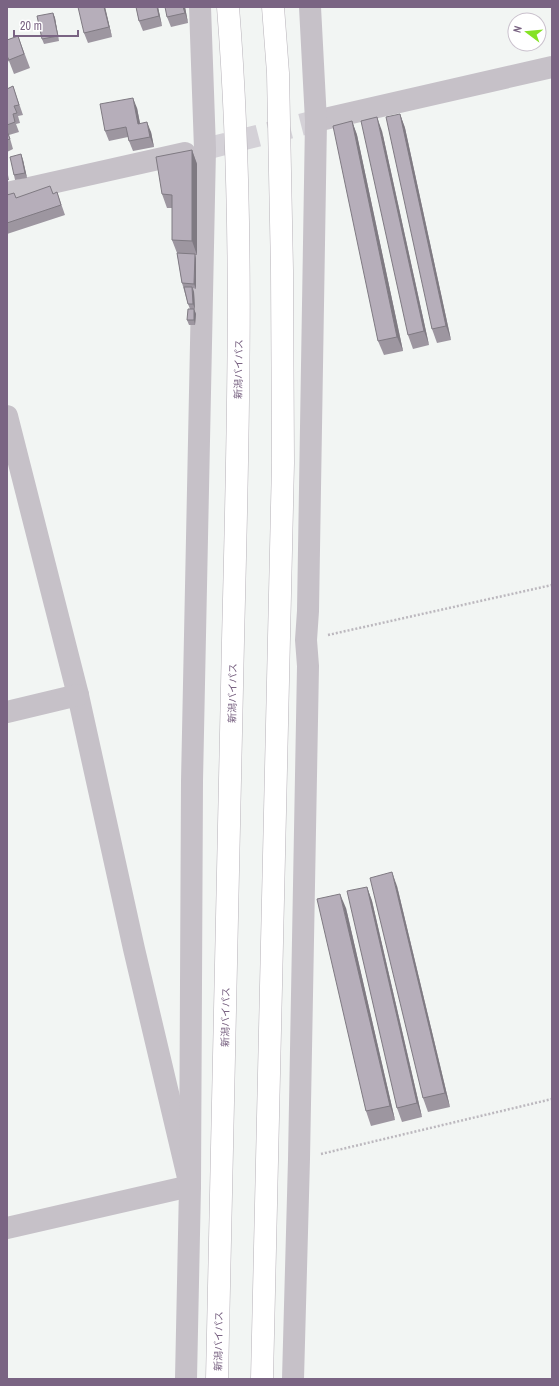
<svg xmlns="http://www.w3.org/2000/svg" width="559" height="1386" font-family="'Archivo Narrow','Noto Sans JP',sans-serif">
  <rect width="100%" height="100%" fill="#f2f5f3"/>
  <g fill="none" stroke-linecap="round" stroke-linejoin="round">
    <polyline stroke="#d4d1d7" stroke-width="22" stroke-dasharray="22 11" stroke-linecap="butt" points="205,149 316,121"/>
    <g stroke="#b7b2b9" stroke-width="23">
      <g id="highway">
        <path d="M217,1379c5,-246 11,-492 16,-738 5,-211 12,-423 -5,-634"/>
        <polyline points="262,1379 283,463 282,270 278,73 273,7"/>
      </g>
    </g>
    <g stroke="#bcb8be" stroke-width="2.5" stroke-dasharray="2 2" stroke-linecap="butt">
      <polyline points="328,635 552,585"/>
      <polyline points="321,1154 552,1099"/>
    </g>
    <g stroke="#c6c1c8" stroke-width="22">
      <polyline points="316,121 552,67"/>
      <polyline points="7,193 185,153"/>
      <polyline points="7,416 78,695 134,949 190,1186 7,1228"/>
      <polyline points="7,712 78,695"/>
      <polyline points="186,1379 190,1186 192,781 205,149 200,7"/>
      <polyline points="293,1379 299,1159 308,666 306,640 308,611 316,121 310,7"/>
    </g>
    <use href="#highway" stroke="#fff" stroke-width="22"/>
  </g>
  <g fill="#9d96a0">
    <polygon points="105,7 112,37 88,43 84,33"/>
    <polygon points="136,7 158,7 162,26 143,31 139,21"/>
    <polygon points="185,7 188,23 171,27 167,17"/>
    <polygon points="53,13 55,18 59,41 44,44 42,39"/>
    <polygon points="18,36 30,68 14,74 9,61 7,62 7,40"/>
    <polygon points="13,86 23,115 18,116 20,123 16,124 19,132 9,135 13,149 7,152 7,89"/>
    <polygon points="137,108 140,123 151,132 154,147 133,151 129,141 128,137 109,141 105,131"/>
    <polygon points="400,114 405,128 451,340 437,343 432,329"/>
    <polygon points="352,121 357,135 403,351 384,355 378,341"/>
    <polygon points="382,131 429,345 413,349 408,335"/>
    <polygon points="192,150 197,164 197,255 195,255 196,259 196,289 193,288 194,292 195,309 190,309 188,304 182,283 177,253 172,240 172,208 167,208 162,194"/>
    <polygon points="21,154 23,160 27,178 15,180 14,175"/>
    <polygon points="7,170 9,180 7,180"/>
    <polygon points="57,192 65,215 7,234 7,195 16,198 53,194"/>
    <polygon points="194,309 196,314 195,325 189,325 187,320"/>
    <polygon points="397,886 450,1107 428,1112 423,1098"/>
    <polygon points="367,887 372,901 422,1117 402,1122 397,1108"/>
    <polygon points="346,908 395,1120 371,1126 366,1111"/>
  </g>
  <g fill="#7f7a82">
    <polygon points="104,7 105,7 112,37 109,27"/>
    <polygon points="157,7 158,7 162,26 159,16"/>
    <polygon points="183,7 185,7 188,23 185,13"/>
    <polygon points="53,13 55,18 59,41 58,36"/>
    <polygon points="133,98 137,108 142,134 138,124"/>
    <polygon points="400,114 405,128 451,340 446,326"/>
    <polygon points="377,117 382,131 429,345 424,331"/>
    <polygon points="352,121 357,135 403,351 397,337"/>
    <polygon points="147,122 151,132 154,147 150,137"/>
    <polygon points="192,150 197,164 197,255 192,241"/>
    <polygon points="21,154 23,160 27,178 25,173"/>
    <polygon points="195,254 196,259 196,289 194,284"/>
    <polygon points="192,287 194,292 195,309 193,304"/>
    <polygon points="194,309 196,314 195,325 194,320"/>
    <polygon points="392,872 397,886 450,1107 445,1093"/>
    <polygon points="367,887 372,901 422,1117 417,1103"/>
    <polygon points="340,894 346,908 395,1120 390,1106"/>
  </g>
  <g fill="#b6aeba" stroke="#7f7a82">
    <polygon points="78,7 104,7 109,27 84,33"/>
    <polygon points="136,7 157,7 159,16 139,21"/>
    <polygon points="165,7 183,7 185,13 167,17"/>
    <polygon points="53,13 58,36 42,39 37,16"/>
    <polygon points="18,36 24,54 9,60 7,56 7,40"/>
    <polygon points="13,86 19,105 14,106 17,113 13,114 15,122 7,125 7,89"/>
    <polygon points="133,98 138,124 147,122 150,137 129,141 126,127 105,131 100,104"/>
    <polygon points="400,114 446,326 432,329 386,117"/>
    <polygon points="377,117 424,331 408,335 361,121"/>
    <polygon points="352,121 397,337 378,341 333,126"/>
    <polygon points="7,131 10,139 7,140"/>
    <polygon points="192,150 192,241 172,240 172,195 162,194 156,157"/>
    <polygon points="21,154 25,173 14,175 10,157"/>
    <polygon points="50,186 53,194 57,192 61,205 7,223 7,195 14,193 16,198"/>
    <polygon points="177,253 195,254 194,284 182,283"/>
    <polygon points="184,287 192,287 193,304 188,304"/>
    <polygon points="188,309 194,309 194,320 187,320"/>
    <polygon points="392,872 445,1093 423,1098 370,878"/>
    <polygon points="367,887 417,1103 397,1108 347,891"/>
    <polygon points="340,894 390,1106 366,1111 317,899"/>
  </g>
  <g text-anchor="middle" stroke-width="4" stroke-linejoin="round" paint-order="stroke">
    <g font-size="10" fill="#7a6483" stroke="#fff">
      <text transform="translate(238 369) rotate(-89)" y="4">新潟バイパス</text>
      <text transform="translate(232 693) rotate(-89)" y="4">新潟バイパス</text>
      <text transform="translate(225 1017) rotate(-89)" y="4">新潟バイパス</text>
      <text transform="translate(218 1341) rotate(-89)" y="4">新潟バイパス</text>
    </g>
  </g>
  <rect width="559" height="1386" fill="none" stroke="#7a6483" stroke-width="16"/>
  <g transform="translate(527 32) rotate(286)"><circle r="19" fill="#ffffff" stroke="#cac1cd"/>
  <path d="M0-3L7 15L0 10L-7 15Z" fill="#85e225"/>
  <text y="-6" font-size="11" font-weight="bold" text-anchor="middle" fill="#7a6483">N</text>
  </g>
  <path d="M14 30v6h64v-6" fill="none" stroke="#7a6483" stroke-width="2"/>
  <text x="20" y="30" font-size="12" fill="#7a6483" stroke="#ffffff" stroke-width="3" paint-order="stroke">20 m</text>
</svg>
